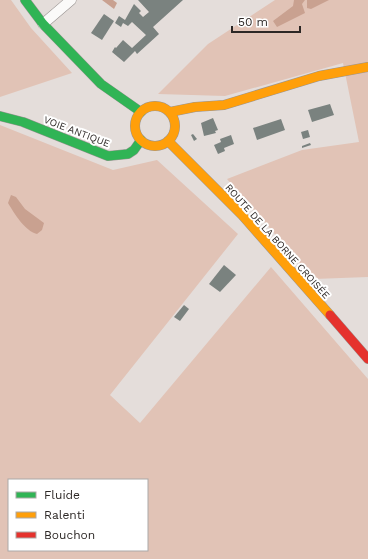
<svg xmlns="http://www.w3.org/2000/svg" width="368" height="559" font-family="'Work Sans',sans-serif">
  <rect width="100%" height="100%" fill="#e4ddda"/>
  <g fill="#e1c3b6" fill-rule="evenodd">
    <polygon points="0,0 11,0 31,28 72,73 0,97"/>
    <polygon points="275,0 368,0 368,277 314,279 227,179 302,150 359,142 343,63 225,96 158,94 208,44"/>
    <path d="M0,125l113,45 44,-10 81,74 -128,161 30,28 131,-156 97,112v180h-368zM9,480h138v70h-138z"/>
  </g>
  <g fill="#c9a190">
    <polygon points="102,0 113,0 117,3 114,9"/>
    <polygon points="294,0 305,0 302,4 305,13 277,27 273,21 293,6"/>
    <polygon points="329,0 311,9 307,8 307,0"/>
    <path d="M11,195l5,2 9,12 19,14 -2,7 -5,4c-12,-3 -23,-21 -29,-31z"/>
  </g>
  <g fill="#7a827f">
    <polygon points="138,0 183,0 153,27 159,34 137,54 135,51 124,62 112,52 115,47 116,48 123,40 132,48 146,35 132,22 128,26 123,23 121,27 115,23 119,16 125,20 134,4 141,11 139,13 143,17 149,12"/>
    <polygon points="104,14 114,21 102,40 91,33"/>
    <polygon points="330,104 334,115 312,122 308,110"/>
    <polygon points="213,118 218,130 215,131 216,133 204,136 201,123"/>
    <polygon points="281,119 285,130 257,140 253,128"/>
    <polygon points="308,130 310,137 303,139 301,132"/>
    <polygon points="193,134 197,139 194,141 191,135"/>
    <polygon points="231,135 234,144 224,148 225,151 218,154 214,145 221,142 220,139"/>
    <polygon points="310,143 311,145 302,148 302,146"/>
    <polygon points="224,265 236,275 220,292 209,284"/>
    <polygon points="184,305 189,309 180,321 174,317"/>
  </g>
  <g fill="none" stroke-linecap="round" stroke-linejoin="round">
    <g stroke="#999492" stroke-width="11">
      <polyline id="street" points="43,24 71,0"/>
    </g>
    <g stroke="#999492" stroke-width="10">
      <g id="fast">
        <polyline points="25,0 43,24 101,84 141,112"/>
        <polyline points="0,116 23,122 108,156 128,154 134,150 141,140"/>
      </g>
    </g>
    <g stroke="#999492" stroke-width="10">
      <g id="slow">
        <circle cx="155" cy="126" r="20"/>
        <polyline points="170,112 195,107 224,105 319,76 368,67"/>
        <polyline points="168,141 242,215 330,315"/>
      </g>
    </g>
    <g stroke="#999492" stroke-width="10">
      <polyline id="jam" points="330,315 368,359"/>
    </g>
    <use href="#street" stroke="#fbfaf9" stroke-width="10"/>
    <use href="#fast" stroke="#30b455" stroke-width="9"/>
    <use href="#slow" stroke="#ff9f0a" stroke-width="9"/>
    <use href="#jam" stroke="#e5322d" stroke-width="9"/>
  </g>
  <g text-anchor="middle" stroke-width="4" stroke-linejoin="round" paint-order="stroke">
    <g font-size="10" fill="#2c2725" stroke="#fff">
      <text transform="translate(77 131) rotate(21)" y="4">VOIE ANTIQUE</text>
      <text transform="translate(278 241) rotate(48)" y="4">ROUTE DE LA BORNE CROISÉE</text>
    </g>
  </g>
  <rect x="8" y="479" width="140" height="72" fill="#ffffff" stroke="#aba9a8"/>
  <rect x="16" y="492" width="20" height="6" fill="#30b455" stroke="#aba9a8"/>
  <text x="44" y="499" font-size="12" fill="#2c2725">Fluide</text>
  <rect x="16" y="512" width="20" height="6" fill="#ff9f0a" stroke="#aba9a8"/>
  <text x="44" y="519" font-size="12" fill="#2c2725">Ralenti</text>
  <rect x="16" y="532" width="20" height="6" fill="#e5322d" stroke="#aba9a8"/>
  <text x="44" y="539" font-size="12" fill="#2c2725">Bouchon</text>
  <path d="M232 26v6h68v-6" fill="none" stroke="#2c2725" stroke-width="2"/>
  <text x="238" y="26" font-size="12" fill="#2c2725" stroke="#ffffff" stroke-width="3" paint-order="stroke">50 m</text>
</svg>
